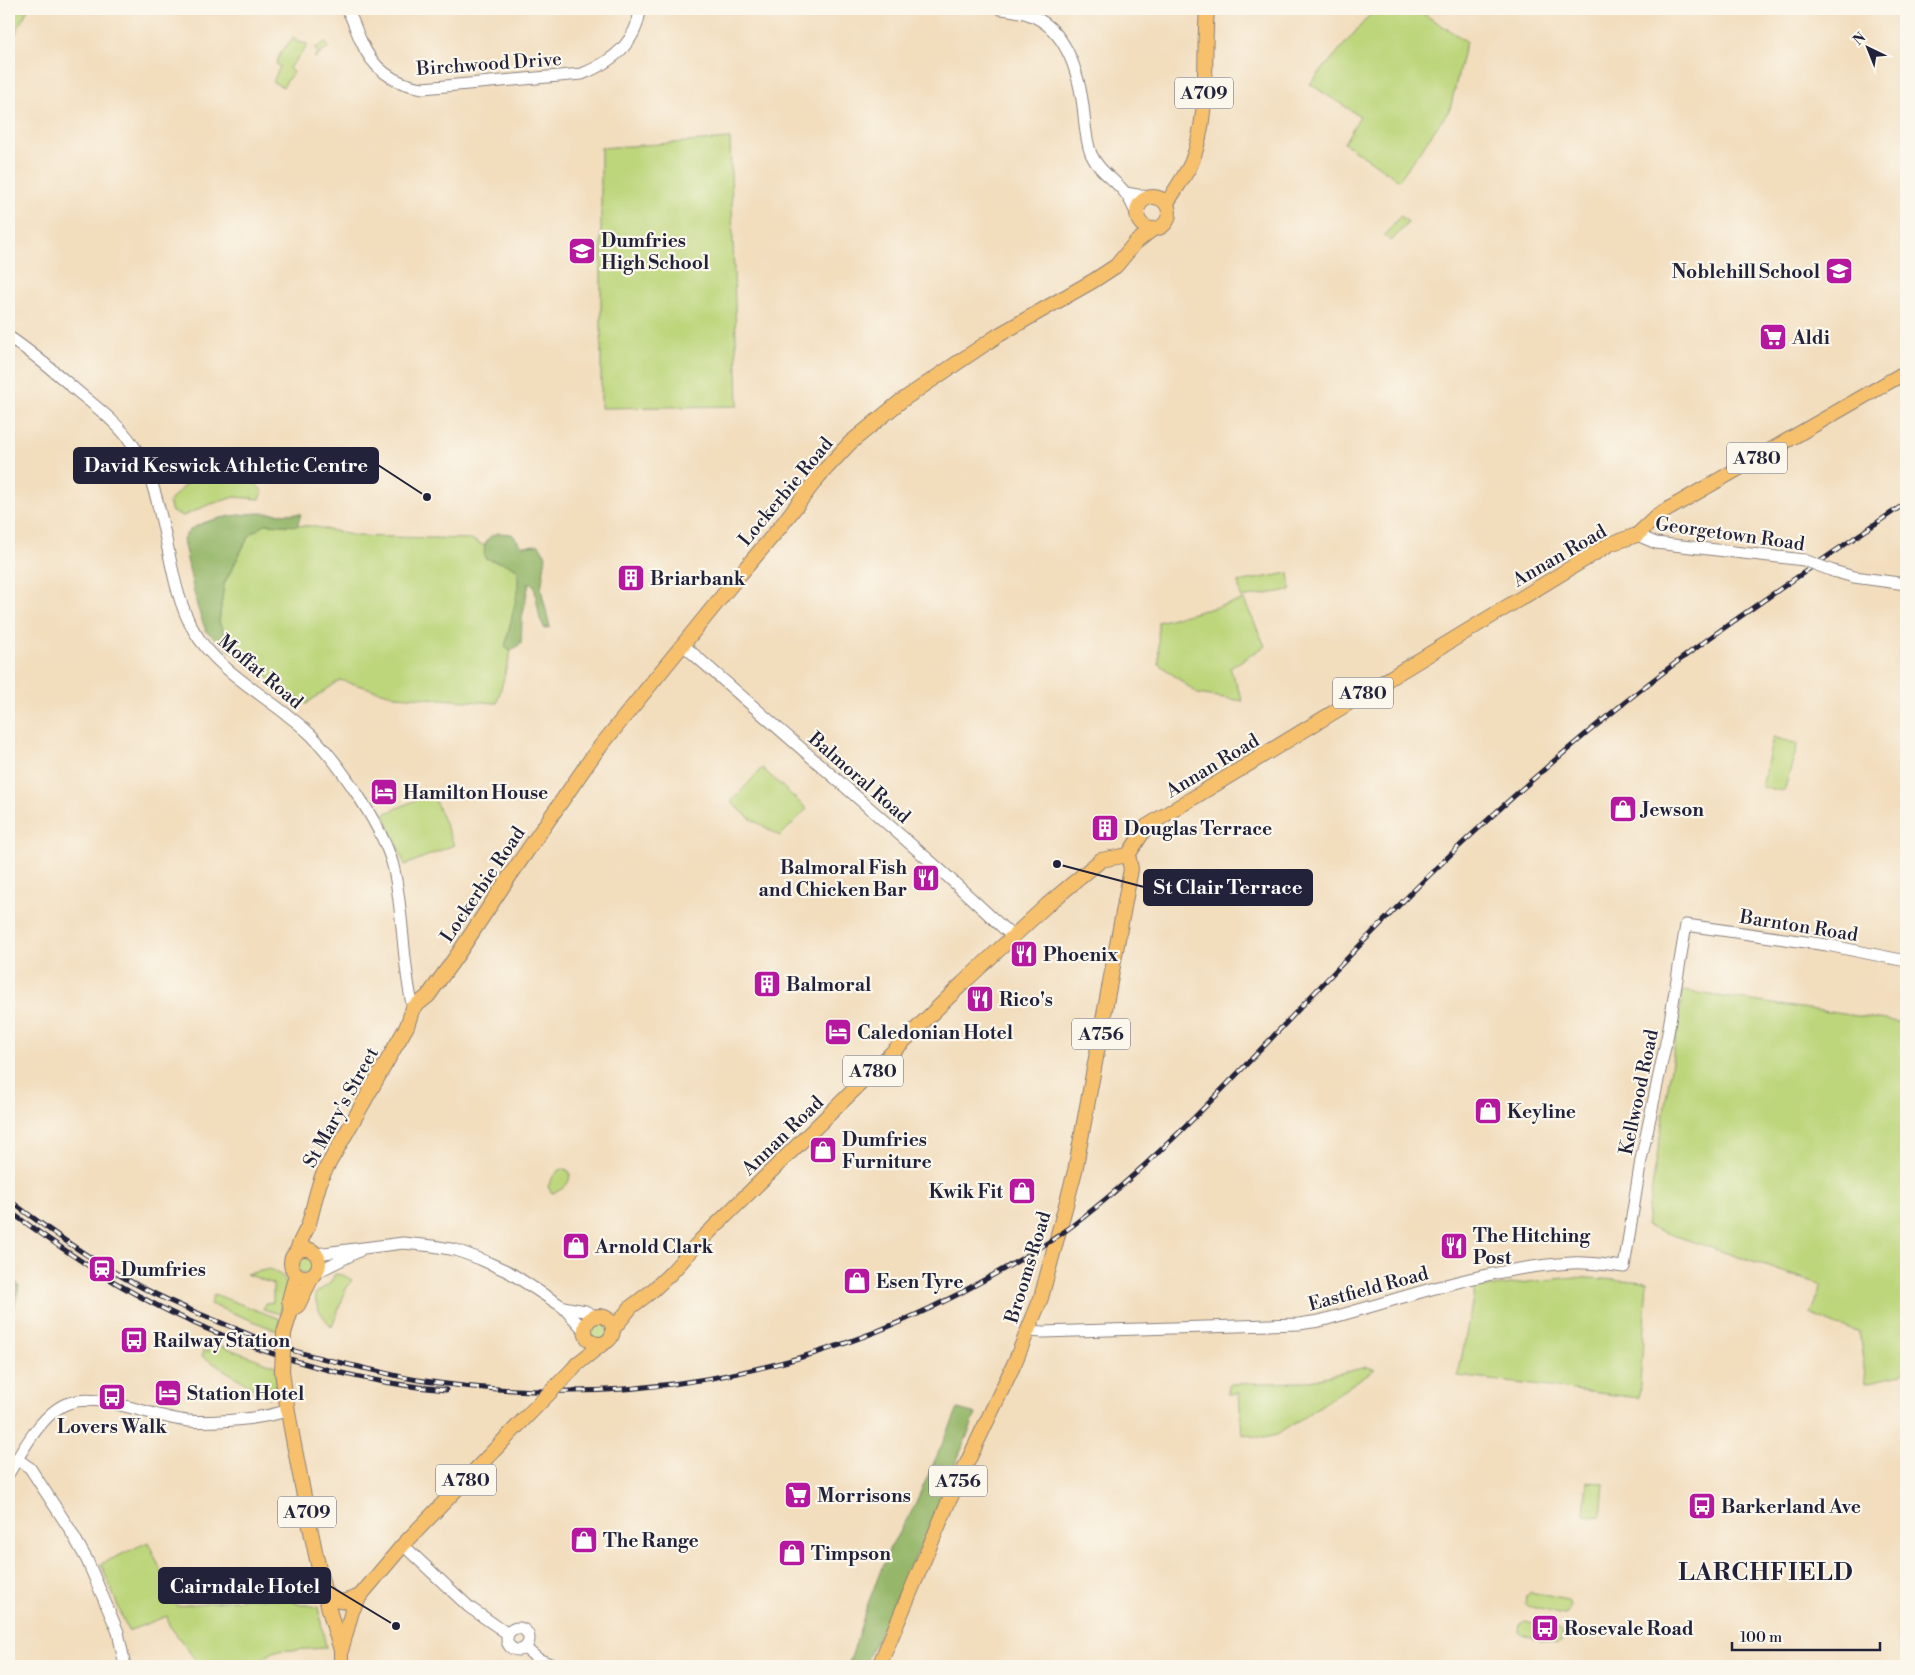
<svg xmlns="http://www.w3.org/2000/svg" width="1915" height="1675" font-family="'Libre Bodoni',serif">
  <rect width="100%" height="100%" fill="#fbf7ec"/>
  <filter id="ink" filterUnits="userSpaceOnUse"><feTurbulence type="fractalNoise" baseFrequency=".02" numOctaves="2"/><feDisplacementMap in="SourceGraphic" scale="10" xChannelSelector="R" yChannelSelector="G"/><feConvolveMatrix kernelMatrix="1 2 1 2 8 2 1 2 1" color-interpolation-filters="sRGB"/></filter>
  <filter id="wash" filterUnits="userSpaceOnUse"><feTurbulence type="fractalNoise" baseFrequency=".0096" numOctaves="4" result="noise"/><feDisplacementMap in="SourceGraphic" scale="20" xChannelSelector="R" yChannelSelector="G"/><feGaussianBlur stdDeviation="1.12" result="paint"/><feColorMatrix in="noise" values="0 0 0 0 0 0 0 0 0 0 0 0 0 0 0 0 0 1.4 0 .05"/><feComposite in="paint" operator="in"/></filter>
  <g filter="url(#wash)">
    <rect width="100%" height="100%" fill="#f2ddbd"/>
    <g fill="#bdd67b" stroke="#707c5b">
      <polygon points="9,9 28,9 12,40 9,43"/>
      <polygon points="1375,9 1416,9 1466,41 1450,109 1399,180 1344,143 1360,116 1310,84"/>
      <polygon points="293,38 298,42 307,44 307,47 289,68 293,72 283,87 273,82 280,66 276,64 281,52"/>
      <polygon points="325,42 329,47 315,58 314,57 319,53 314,49"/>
      <polygon points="730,139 738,406 601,408 601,148"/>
      <polygon points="1400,216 1407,221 1408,223 1391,241 1384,236"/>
      <polygon points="222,454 260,488 263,492 260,499 235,497 208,505 183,516 172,512 169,502 201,467 206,472"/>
      <polygon points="265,524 312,526 356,536 471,539 506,557 527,563 527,592 497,703 396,696 340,680 306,704 238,657 219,622 224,584 249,536"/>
      <polygon points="1289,573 1291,590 1241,598 1238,582"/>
      <polygon points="1244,600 1265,646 1230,668 1243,701 1198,694 1159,664 1158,622"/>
      <polygon points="1773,737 1798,744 1784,791 1762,787"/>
      <polygon points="762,768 807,809 780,836 748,817 731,802"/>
      <polygon points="432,793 454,845 405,865 384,814"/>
      <path d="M1683,991l223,32v340c-1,4 -1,8 -4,11 -4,3 -29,6 -36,9l-7,-52 -22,-5 -27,-12 12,-29 -176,-59z"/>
      <path d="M562,1169l7,2c4,11 -7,20 -17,22l-4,-6c3,-8 6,-14 14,-18z"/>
      <circle cx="305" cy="1263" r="10"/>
      <polygon points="270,1269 282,1276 287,1283 280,1314 263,1309 265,1303 273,1302 273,1284 246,1274"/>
      <path d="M335,1274l8,1 9,5 -6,9 -14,38c-9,-10 -16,-18 -17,-33l15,-11z"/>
      <polygon points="1574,1277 1647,1282 1639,1398 1458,1376 1475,1288"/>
      <polygon points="214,1294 280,1319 278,1331 210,1304"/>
      <circle cx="599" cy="1330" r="10"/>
      <polygon points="208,1341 275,1366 276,1368 277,1383 269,1398 202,1356 203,1350 208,1352 212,1346 207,1343"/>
      <polygon points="1367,1367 1375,1369 1277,1435 1263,1438 1242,1434 1239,1393 1228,1394 1229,1384 1301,1382"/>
      <polygon points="1587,1482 1604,1483 1601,1517 1584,1515"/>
      <polygon points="148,1542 177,1606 250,1598 282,1600 318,1607 326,1648 275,1651 251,1666 200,1666 169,1625 167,1616 128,1631 101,1564"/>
      <polygon points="1531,1592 1566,1600 1570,1604 1567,1614 1564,1615 1527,1606 1525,1604 1526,1596"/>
      <polygon points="1906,1597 1906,1641 1899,1638"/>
      <polygon points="1525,1621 1559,1629 1563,1632 1561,1642 1556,1644 1522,1635 1519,1632 1520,1624"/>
    </g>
    <g fill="#96b76b" stroke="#5c6c53">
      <path d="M257,513l44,1 -4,12 -32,-2 -16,12 -25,48 -5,38 19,35 -32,-26 -9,-25 -14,-66c2,-3 4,-8 7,-10 16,-12 47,-15 67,-17z"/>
      <path d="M498,533l14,1 10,12 17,-1 7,11 -5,33 9,38 -5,2 -5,-10 -6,-34 -5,-2 -7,35 -1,26 -11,7 -5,-4 13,-57v-20c-11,-8 -21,-7 -33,-12 -2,-13 0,-21 13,-25z"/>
      <polygon points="9,1272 19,1286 15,1305 9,1316"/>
      <polygon points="958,1409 976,1414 929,1528 864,1666 847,1666 852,1655 867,1606 889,1549 912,1511"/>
    </g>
  </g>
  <g filter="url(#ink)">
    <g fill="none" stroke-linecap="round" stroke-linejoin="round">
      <g stroke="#8a807c" stroke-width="13">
        <g id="tertiary">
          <path d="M347,9c6,10 9,22 14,32 12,29 33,43 62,47l159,-14c30,-12 55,-31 58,-65"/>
          <path d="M1000,9c10,1 20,2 30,6 36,14 48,55 53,91 2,16 2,32 8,48 8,18 25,26 35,40 5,6 7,14 11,20"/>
          <polyline points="1126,193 1148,197"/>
          <path d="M9,337c24,16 46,35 68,54 19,16 41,32 56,54 13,19 22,45 27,68 10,38 14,85 34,118 26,44 81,69 117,104 28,28 75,96 83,135 10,46 8,93 19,138"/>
          <polyline points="1637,535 1656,543 1804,560"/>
          <polyline points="1833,571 1854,577 1906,584"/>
          <polyline points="682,644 947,876 1013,937"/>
          <polyline points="316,1254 403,1243 433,1246 456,1250 480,1259 509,1272 563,1307 585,1331"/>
          <polyline points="317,1272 359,1251"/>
          <polyline points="563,1307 585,1311 595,1316"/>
          <path d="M1029,1331l14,1 256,-8 20,-3c83,-22 165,-53 252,-58 18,-1 36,2 53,4l17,-107 27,-127 18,-108 141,20 79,16"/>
          <polyline points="17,1459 30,1468 69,1528 87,1560 118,1632 125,1666"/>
          <path d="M9,1473c13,-22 34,-62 60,-70 33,-11 85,15 119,18 28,2 72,-2 98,-10"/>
          <polyline points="403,1545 469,1607 508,1634"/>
          <circle cx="518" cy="1639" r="11"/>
          <polyline points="525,1648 538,1659 555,1666"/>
        </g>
      </g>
      <g stroke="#8a807c" stroke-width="16">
        <g id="primary">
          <circle cx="1153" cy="213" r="16"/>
          <path d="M1167,203c7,-12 21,-31 25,-42 18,-46 11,-103 15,-152"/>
          <circle cx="305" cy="1263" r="14"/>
          <path d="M297,1251c2,-9 7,-16 11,-25 6,-18 8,-37 16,-54l83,-146 6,-18 15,-12 30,-42 49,-74 88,-127 137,-169 49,-58 38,-50 31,-33 51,-42 96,-65 96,-55 23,-15 19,-23 18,-14"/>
          <polyline points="291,1311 298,1305 313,1275"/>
          <circle cx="599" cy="1330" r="14"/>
          <polyline points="614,1328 631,1307 652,1291 671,1273 700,1241 963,983 1047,905 1101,860 1128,855 1147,826 1610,544 1637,535 1658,515 1906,372"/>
          <polyline points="284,1333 291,1311 289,1300 296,1274"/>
          <polyline points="573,1369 577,1364 601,1345"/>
          <path d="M282,1370c5,46 15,87 23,132 10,50 20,99 36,148"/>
          <path d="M324,1591c14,14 19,12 36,5"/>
          <polyline points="341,1666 341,1651 352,1611 360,1596 403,1545 529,1414"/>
          <polyline points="879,1666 948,1503 1015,1362 1041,1298 1075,1171 1131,869 1128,855"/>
        </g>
      </g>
      <use href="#tertiary" stroke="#fff" stroke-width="11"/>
      <use href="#primary" stroke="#f7c06c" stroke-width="14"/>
      <g stroke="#22223b" stroke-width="5">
        <g id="rail">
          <path d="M9,1200c36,27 73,54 112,76 36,21 75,37 113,52 14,6 28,13 42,17 28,10 58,16 87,23 19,4 37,9 55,12 197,31 394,-2 568,-101 29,-16 59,-33 86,-53 78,-59 145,-131 213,-202 59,-63 119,-126 182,-185 76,-71 159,-141 244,-202 64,-45 130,-90 195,-134"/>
          <path d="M9,1211c35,25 70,50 107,72 99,58 216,97 330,107"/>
        </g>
      </g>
      <use href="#rail" stroke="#fbf7ec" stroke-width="3" stroke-dasharray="9" stroke-linecap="butt"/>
      <g stroke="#8a807c" stroke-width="13" stroke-linecap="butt">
        <polyline id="tertiary-bridge" points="1804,560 1833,571"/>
      </g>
      <g stroke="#8a807c" stroke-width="16" stroke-linecap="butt">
        <g id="primary-bridge">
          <polyline points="282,1370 284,1333"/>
          <polyline points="529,1414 573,1369"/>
        </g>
      </g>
      <use href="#tertiary-bridge" stroke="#fff" stroke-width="11"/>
      <use href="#primary-bridge" stroke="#f7c06c" stroke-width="14"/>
    </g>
  </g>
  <defs>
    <g id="school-square" transform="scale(1.4375)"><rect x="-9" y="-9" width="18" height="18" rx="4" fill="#b5179e" stroke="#fbf7ec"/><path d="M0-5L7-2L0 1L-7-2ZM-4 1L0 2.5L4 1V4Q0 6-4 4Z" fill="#fff"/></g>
    <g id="supermarket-square" transform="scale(1.4375)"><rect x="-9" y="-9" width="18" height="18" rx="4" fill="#b5179e" stroke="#fbf7ec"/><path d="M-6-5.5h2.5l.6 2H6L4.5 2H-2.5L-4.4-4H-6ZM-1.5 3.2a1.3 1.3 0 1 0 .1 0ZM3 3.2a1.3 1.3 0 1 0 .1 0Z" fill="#fff"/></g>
    <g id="building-square" transform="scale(1.4375)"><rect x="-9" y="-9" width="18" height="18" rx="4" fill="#b5179e" stroke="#fbf7ec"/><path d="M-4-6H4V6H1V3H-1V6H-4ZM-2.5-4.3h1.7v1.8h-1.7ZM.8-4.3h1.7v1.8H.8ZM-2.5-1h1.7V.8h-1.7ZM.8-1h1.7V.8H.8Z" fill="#fff"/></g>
    <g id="hotel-square" transform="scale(1.4375)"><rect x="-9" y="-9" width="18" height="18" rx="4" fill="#b5179e" stroke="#fbf7ec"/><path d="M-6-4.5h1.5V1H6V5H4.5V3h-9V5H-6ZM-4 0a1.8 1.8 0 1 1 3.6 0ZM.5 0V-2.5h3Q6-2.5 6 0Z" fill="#fff"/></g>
    <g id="shop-square" transform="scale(1.4375)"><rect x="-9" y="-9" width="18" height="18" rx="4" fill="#b5179e" stroke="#fbf7ec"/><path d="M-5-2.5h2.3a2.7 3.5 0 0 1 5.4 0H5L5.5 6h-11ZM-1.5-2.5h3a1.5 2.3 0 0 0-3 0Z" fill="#fff"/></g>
    <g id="restaurant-square" transform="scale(1.4375)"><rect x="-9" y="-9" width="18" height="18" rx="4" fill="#b5179e" stroke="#fbf7ec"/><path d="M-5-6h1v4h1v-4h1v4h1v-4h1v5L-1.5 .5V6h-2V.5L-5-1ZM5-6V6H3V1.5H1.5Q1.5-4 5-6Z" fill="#fff"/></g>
    <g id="station-square" transform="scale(1.4375)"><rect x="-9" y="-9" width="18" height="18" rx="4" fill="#b5179e" stroke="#fbf7ec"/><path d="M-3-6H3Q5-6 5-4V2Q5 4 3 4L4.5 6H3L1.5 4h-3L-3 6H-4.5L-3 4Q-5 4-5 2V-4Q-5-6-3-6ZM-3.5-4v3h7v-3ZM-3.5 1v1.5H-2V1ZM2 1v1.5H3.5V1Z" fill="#fff"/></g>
    <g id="bus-square" transform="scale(1.4375)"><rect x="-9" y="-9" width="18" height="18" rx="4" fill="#b5179e" stroke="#fbf7ec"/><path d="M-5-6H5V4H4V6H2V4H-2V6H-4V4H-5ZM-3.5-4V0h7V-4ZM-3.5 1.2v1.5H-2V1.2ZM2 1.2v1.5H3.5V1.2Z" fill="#fff"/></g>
  </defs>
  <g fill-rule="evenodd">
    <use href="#school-square" x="582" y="251"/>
    <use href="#school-square" x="1839" y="271"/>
    <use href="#supermarket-square" x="1773" y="337"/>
    <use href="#building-square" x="631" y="578"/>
    <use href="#hotel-square" x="384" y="792"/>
    <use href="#shop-square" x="1623" y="809"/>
    <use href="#building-square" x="1105" y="828"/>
    <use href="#restaurant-square" x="926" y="878"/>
    <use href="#restaurant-square" x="1024" y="954"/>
    <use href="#building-square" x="767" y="984"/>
    <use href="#restaurant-square" x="980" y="999"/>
    <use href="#hotel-square" x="838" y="1032"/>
    <use href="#shop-square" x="1488" y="1111"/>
    <use href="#shop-square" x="823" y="1150"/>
    <use href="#shop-square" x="1022" y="1191"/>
    <use href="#shop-square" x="576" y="1246"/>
    <use href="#restaurant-square" x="1454" y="1246"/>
    <use href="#station-square" x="102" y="1269"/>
    <use href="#shop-square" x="857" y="1281"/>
    <use href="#bus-square" x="134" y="1340"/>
    <use href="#hotel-square" x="168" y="1393"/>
    <use href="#bus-square" x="112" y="1397"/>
    <use href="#supermarket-square" x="798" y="1495"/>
    <use href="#bus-square" x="1702" y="1506"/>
    <use href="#shop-square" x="584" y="1540"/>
    <use href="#shop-square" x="792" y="1553"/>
    <use href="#bus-square" x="1545" y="1628"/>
  </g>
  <g text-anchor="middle" stroke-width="4.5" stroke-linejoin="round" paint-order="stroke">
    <g fill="#fbf7ec" stroke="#636270" stroke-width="1">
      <rect x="1175" y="77.5" width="58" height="31" rx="4"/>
      <rect x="1727" y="442.5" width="60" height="31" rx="4"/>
      <rect x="1333" y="677.5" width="60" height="31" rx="4"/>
      <rect x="1072" y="1018.5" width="58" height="31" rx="4"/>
      <rect x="843" y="1055.5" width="60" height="31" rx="4"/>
      <rect x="436" y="1464.5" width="60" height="31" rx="4"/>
      <rect x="929" y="1465.5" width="58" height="31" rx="4"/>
      <rect x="278" y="1496.5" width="58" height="31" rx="4"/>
    </g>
    <g font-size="18" font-weight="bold" fill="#22223b">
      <text x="1204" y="99">A709</text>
      <text x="1757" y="464">A780</text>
      <text x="1363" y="699">A780</text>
      <text x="1101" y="1040">A756</text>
      <text x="873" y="1077">A780</text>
      <text x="466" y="1486">A780</text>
      <text x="958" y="1487">A756</text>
      <text x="307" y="1518">A709</text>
    </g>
    <g font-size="19" fill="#22223b" stroke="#fbf7ec">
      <text transform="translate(489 63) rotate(-4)" y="7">Birchwood Drive</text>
      <text transform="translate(785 491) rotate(-50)" y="7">Lockerbie Road</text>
      <text transform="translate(1730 533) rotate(8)" y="7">Georgetown Road</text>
      <text transform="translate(1559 555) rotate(-30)" y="7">Annan Road</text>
      <text transform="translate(261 671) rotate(40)" y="7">Moffat Road</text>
      <text transform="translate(1212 765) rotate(-31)" y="7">Annan Road</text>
      <text transform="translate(860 777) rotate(41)" y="7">Balmoral Road</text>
      <text transform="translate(482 884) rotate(-56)" y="7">Lockerbie Road</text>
      <text transform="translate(1799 925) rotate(9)" y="7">Barnton Road</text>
      <text transform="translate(1638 1092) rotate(-78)" y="7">Kellwood Road</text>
      <text transform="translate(340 1107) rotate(-61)" y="7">St Mary's Street</text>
      <text transform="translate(782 1135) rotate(-44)" y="7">Annan Road</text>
      <text transform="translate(1027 1267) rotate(-73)" y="7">Brooms Road</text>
      <text transform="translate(1368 1288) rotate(-15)" y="7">Eastfield Road</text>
    </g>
    <g font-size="19" font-weight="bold" fill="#22223b" stroke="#fbf7ec" text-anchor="start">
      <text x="601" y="247">Dumfries<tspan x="601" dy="22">High School</tspan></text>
      <text x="1820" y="278" text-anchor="end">Noblehill School</text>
      <text x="1792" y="344">Aldi</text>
      <text x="650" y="585">Briarbank</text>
      <text x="403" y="799">Hamilton House</text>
      <text x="1642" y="816">Jewson</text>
      <text x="1124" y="835">Douglas Terrace</text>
      <text x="907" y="874" text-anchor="end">Balmoral Fish<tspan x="907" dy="22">and Chicken Bar</tspan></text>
      <text x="1043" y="961">Phoenix</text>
      <text x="786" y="991">Balmoral</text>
      <text x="999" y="1006">Rico's</text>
      <text x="857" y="1039">Caledonian Hotel</text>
      <text x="1507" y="1118">Keyline</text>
      <text x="842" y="1146">Dumfries<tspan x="842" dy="22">Furniture</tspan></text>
      <text x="1003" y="1198" text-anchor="end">Kwik Fit</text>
      <text x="1473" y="1242">The Hitching<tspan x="1473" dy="22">Post</tspan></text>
      <text x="595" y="1253">Arnold Clark</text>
      <text x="121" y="1276">Dumfries</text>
      <text x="876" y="1288">Esen Tyre</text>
      <text x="153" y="1347">Railway Station</text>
      <text x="187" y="1400">Station Hotel</text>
      <text x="112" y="1433" text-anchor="middle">Lovers Walk</text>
      <text x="817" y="1502">Morrisons</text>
      <text x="1721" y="1513">Barkerland Ave</text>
      <text x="603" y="1547">The Range</text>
      <text x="811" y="1560">Timpson</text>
      <text x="1564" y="1635">Rosevale Road</text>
    </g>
    <g font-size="24" font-weight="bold" letter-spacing="1" fill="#22223b" stroke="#fbf7ec">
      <text x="1766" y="1580">LARCHFIELD</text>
    </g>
  </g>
  <path fill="none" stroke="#22223b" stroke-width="2" d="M427 497L378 465M1057 864L1144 887M396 1626L330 1586"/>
  <g fill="#22223b" stroke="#fbf7ec" stroke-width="2">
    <circle cx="427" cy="497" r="5"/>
    <circle cx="1057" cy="864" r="5"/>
    <circle cx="396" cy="1626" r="5"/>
  </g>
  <g fill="#22223b" stroke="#22223b" stroke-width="2">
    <rect x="74" y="448" width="304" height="35" rx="5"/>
    <rect x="1144" y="870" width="168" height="35" rx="5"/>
    <rect x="159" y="1568" width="171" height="35" rx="5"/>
  </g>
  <g font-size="20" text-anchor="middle" font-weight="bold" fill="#fff">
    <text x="226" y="472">David Keswick Athletic Centre</text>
    <text x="1228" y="894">St Clair Terrace</text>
    <text x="245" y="1593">Cairndale Hotel</text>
  </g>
  <rect width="1915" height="1675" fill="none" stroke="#fbf7ec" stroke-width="30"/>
  <g transform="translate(1868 48) rotate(317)" stroke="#fbf7ec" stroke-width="4" paint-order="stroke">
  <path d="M0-4L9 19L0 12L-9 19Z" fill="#22223b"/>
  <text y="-8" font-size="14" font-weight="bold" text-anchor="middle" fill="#22223b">N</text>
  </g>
  <path d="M1732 1642v8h148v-8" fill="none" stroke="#22223b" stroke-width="2.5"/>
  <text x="1740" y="1642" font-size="15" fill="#22223b" stroke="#fbf7ec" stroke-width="4" paint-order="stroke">100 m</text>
</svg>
